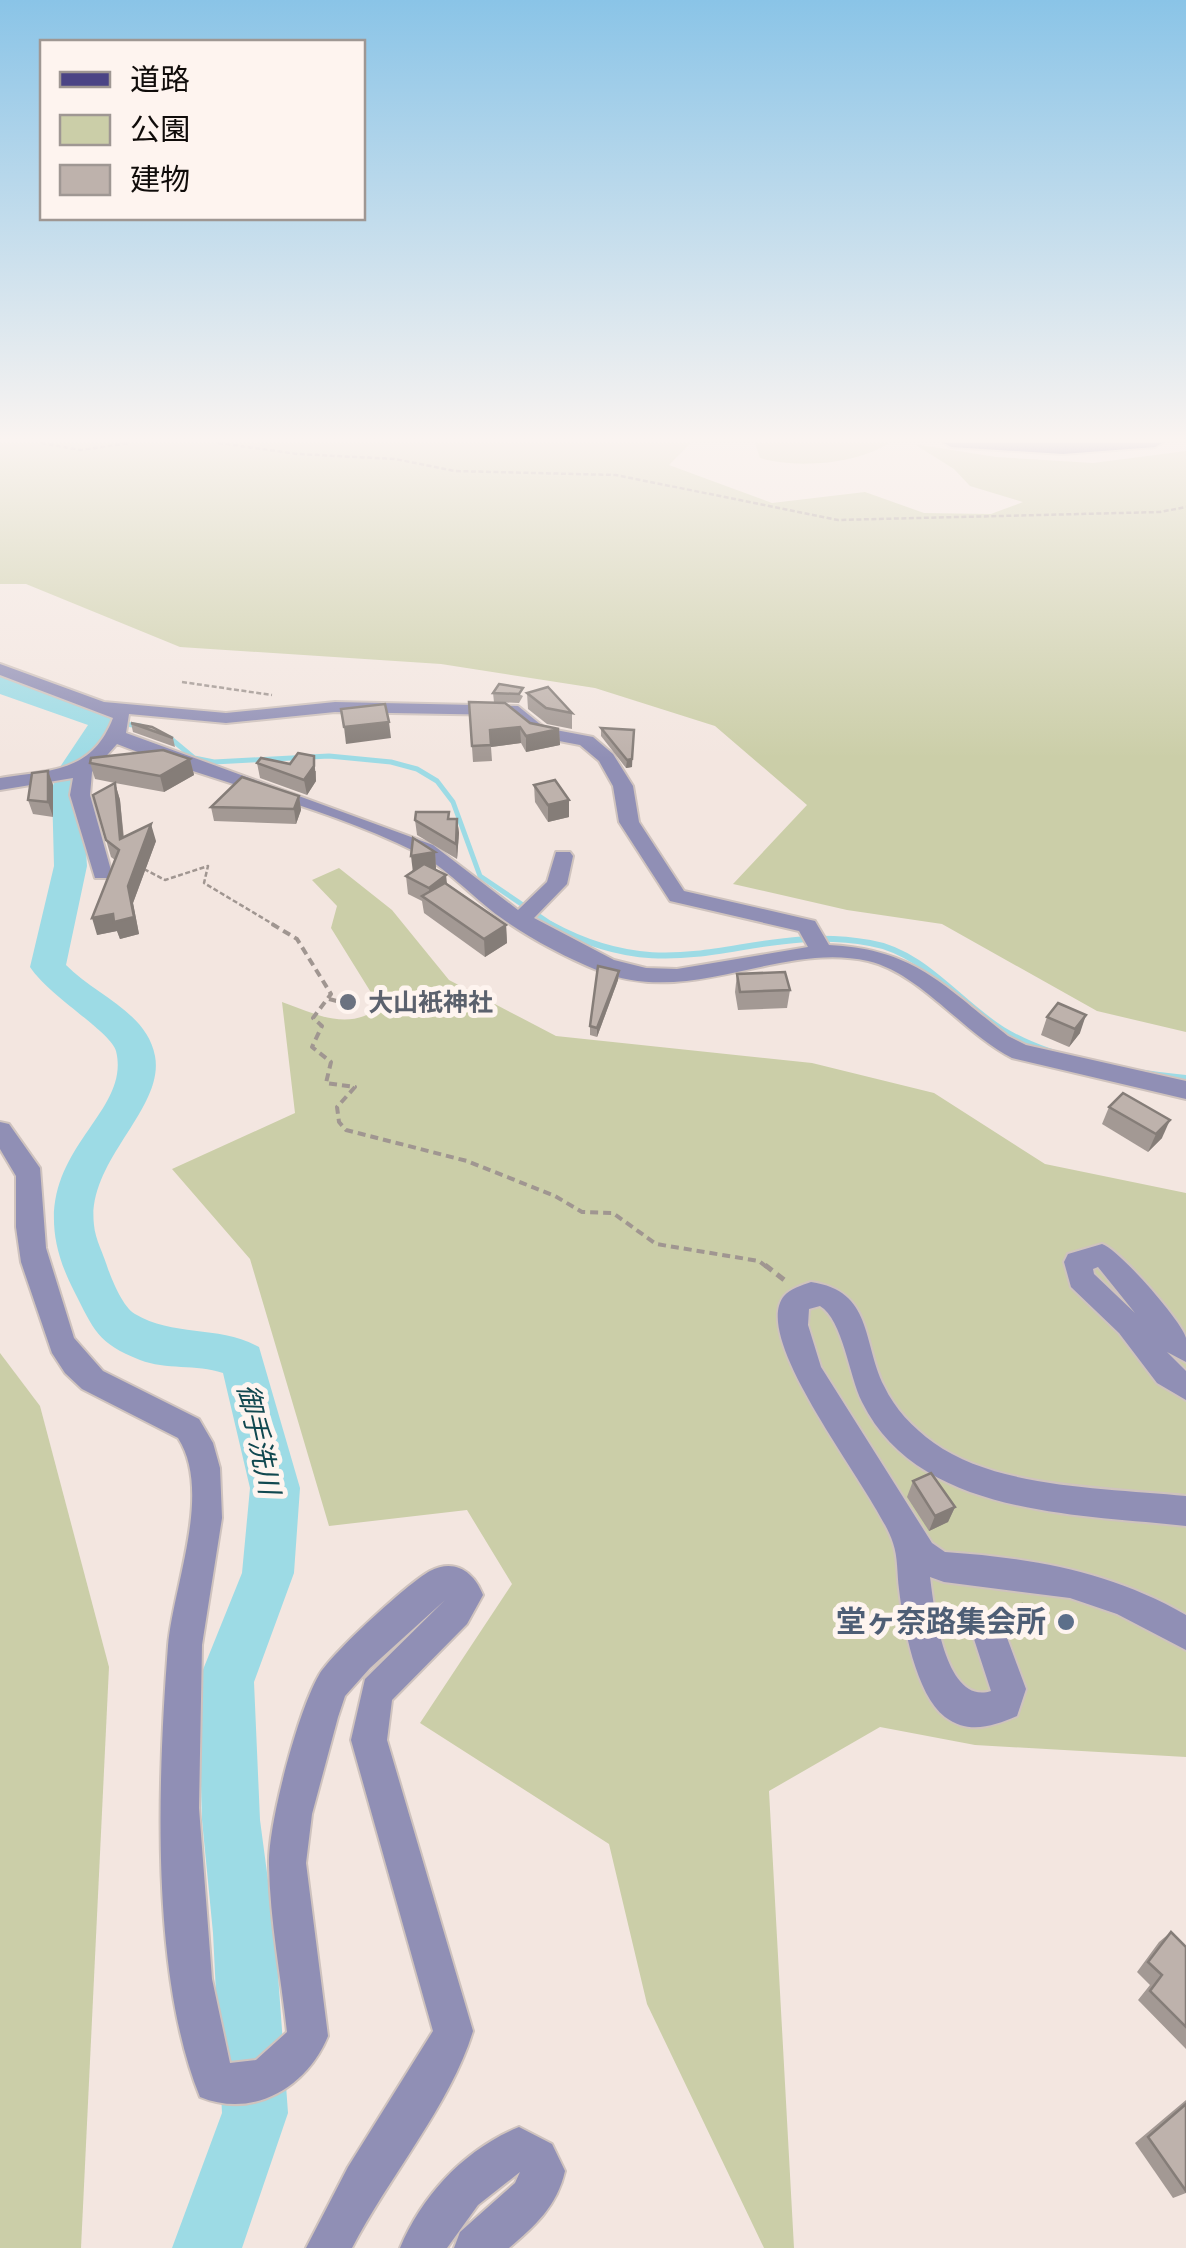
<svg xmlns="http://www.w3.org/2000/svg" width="1186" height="2248" font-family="Inter,'Noto Sans JP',sans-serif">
  <rect width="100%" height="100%" fill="#f3e6e0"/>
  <g fill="#cbcea8">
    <polygon points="0,443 691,443 669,465 772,503 865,492 924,513 991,514 1023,502 970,486 954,469 914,444 996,457 1093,463 1186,451 1186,1032 1097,1011 942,924 847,910 733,884 807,805 715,726 595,688 441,664 180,647 26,584 0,584"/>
    <path d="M755,443h134c-31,21 -94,26 -129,15z"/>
    <path d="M339,868l53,42 57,70 107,56 256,27 122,30 111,71 141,29v564l-211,-12 -95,-18 -111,64 25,457h-30l-117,-244 -38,-160 -189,-121 92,-139 -45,-74 -138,16 -79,-267 -78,-90 123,-56 -13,-111c34,12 66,30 98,5l-49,-79 6,-22 -25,-26z"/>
    <polygon points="0,1353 40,1406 109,1667 81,2248 0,2248"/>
  </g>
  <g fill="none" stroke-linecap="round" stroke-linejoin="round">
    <g stroke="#9ddbe5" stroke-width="5">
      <polyline points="104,721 140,726"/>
      <polyline points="170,738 194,758 214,762 329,756 391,762 417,769 437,781 453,802 480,876 554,926"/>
    </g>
    <path stroke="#9ddbe5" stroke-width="6" d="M550,924c129,71 197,-3 320,19 54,9 88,59 133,87 51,31 124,42 183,48"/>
    <path fill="#9ddbe5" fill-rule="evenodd" d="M0,676l114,39 5,6 -37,68 5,77 -21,99c29,30 81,47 89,91 10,53 -69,105 -61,169 1,14 10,30 14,44 5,13 15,38 27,45 38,23 85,11 124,33l41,141 -6,85 -40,109 6,138 15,113 13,180 -46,135h-70l50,-135 -9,-180 -11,-113 -4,-138 44,-109 8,-85 -27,-115c-27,-9 -57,-3 -83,-13 -43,-17 -46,-30 -66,-69 -68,-132 60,-168 42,-240 -5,-19 -67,-55 -86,-84l24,-101 -2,-77 6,-19 30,-45 -88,-31z"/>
    <g stroke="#cfc3be" stroke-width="4">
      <g id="minor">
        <path d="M0,664l104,38 122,11 109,-11 183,4 27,22 48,9 20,17 20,32 6,36 45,69 131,30 14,24c86,4 115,41 179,91l18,9 160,36v18l-174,-41c-49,-25 -92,-85 -144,-97 -87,-20 -177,47 -269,10 -32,-13 -72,-34 -99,-54 -28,-20 -54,-50 -84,-65 -94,-47 -201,-69 -299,-108l-25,28 -2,23 22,79 -3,4h-14l-25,-83 3,-17 -73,12v-12c50,-8 92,-5 113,-60l-113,-43zM335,712l172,3 26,21 47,9 19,16 14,25 6,36 51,79 129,30 9,16 -131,22 -31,-1 -32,-8 -80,-42 33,-34 6,-28 -3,-4h-14l-9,30 -29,28 -85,-65 -307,-112 3,-19 97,9z"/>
        <path d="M0,1122l9,2 31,44 6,80 28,90 29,33 96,48 14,24 7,25 2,50 -20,127 -3,163 13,171 18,84 26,-3 31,-28c-6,-55 -17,-111 -18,-167 -1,-41 29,-154 50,-190 13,-22 89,-92 111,-104 25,-13 44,1 53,24l-16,29 -75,76 -5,40 86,291c-22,73 -85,147 -121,217h-46l42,-81 85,-136 -82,-291 14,-61 80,-79 -75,68 -25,28 -7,21 -26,97 -6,49 22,173c-21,51 -74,83 -128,61 -50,-123 -42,-320 -32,-451 5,-60 45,-154 10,-208l-96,-49 -17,-16 -13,-20 -31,-91 -5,-35v-51l-16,-27z"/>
        <path d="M1102,1244c18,6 81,79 84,94 0,7 0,17 0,24l-19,-10 19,19v29l-29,-17 -38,-50 -48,-46 -7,-25 4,-8zM1098,1267l37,46 -41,-39 -1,-5z"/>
        <path d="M811,1282c62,9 51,59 73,104 11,23 28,41 50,57 64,46 175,45 252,53v30c-109,-12 -268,-10 -324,-124 -13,-26 -19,-82 -42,-96l-11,3 -1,16 13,42 111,176 13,9c86,6 165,19 241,63v35l-69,-36 -47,-16 -126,-16 -14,-5c4,31 15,129 61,114l-17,-52 5,-12 12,-5 12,5 23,62 -9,27c-24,10 -48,19 -72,1 -29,-22 -42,-93 -46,-128 -2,-15 -1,-32 -6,-46 -15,-49 -145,-203 -109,-247 6,-7 18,-11 27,-14z"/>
        <path d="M519,2127l33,17 13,27c-8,35 -30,55 -56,77h-55l6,-16 55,-49 5,-11 -42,33 -31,43h-47c22,-53 65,-99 119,-121z"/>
      </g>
    </g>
    <g stroke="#cfc3be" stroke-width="4">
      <polygon id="major" points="944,443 1162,443 1155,447 1063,454 951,447"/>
    </g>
    <g stroke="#a09691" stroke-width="2.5" stroke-dasharray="5 2.5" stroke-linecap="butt">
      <polyline points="41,443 81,450 130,443"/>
      <polyline points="218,443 298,454 395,459 455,471 616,475 838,520 1160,512 1186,507"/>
      <polyline points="182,682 272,695"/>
      <polyline points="144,869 165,880 208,866 204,883 276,926"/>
    </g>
    <g stroke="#a09691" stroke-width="4" stroke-dasharray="8 5" stroke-linecap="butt">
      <polyline points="272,924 297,939 331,994 313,1018 322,1026 312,1047 331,1062 326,1083 355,1087 337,1107 339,1122 346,1130 467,1161 555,1196 582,1212 613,1213 656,1244 759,1261 768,1268"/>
      <polyline points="329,999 341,1002"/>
    </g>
    <g stroke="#a09691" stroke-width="5" stroke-dasharray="9 6" stroke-linecap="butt">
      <polyline points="765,1265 787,1282"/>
      <polyline points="1010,1619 1024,1604"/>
      <polyline points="1010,1619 1021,1621 1038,1606"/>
      <polyline points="948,1620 966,1629"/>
    </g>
    <use href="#minor" fill="#908fb5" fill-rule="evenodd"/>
    <use href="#major" fill="#4b4485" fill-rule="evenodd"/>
  </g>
  <g fill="#a39994">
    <polygon points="499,684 523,696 519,703 494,702 493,693"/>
    <polygon points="527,693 572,713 572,729 547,724 528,709"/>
    <polygon points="469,702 530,723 559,729 560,745 526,752 521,743 491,747 492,761 473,762"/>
    <polygon points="131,723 173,738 175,747 133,732"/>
    <polygon points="601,728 632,767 626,768 601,736"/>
    <polygon points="190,759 194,775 164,792 115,783 120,800 124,838 156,841 133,903 139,934 120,939 117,931 97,935 115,860 111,857 93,795 115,783 95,779 90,763"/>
    <polygon points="257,763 316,771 316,781 307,795 260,778"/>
    <polygon points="48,771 53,785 53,817 33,814 28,800"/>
    <polygon points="534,785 569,800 569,817 548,822 535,802"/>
    <polygon points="299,796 301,810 296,824 214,821 211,807"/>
    <polygon points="449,819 457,819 459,833 457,859 417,835 415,820"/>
    <polygon points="435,852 436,869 447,884 506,925 507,943 485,957 424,913 422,901 408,894 406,876"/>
    <polygon points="619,971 618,980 597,1037 590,1035 590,1026"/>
    <polygon points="737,974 790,990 787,1008 738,1010 735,992"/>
    <polygon points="1058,1003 1080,1033 1069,1047 1041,1035 1047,1017"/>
    <polygon points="1109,1107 1162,1138 1148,1152 1102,1124"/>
    <polygon points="913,1481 955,1507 948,1522 929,1531 907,1497"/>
    <polygon points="1171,1932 1186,1947 1186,2049 1138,2000 1150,1985 1137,1972 1159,1942"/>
    <polygon points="1186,2100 1186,2193 1173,2198 1135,2143"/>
  </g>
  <g fill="#857d78">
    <polygon points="389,722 391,738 346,744 344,727"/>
    <polygon points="520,727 521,743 491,747 490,730"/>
    <polygon points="559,729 560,745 526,752 526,736"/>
    <polygon points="634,730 632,767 626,768 627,760"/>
    <polygon points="314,756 316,781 307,795 304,780"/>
    <polygon points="190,759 194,775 164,792 160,776"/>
    <polygon points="48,771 53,785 53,817 48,802"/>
    <polygon points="115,783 120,800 125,856 120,839"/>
    <polygon points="299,796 301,810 296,824 294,809"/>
    <polygon points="569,800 569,817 548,822 548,805"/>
    <polygon points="457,819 459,833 457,859 456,844"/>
    <polygon points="151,824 156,841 133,903 139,934 120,939 117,931 97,935 92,918"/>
    <polygon points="435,852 436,869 413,873 411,856"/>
    <polygon points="446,875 448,892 430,902 429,888"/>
    <polygon points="506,925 507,943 485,957 484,939"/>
    <polygon points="619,971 618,980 597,1037 597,1028"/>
    <polygon points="1086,1015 1080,1033 1069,1047 1075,1029"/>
    <polygon points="1170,1120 1162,1138 1148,1152 1156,1134"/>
    <polygon points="955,1507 948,1522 929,1531 935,1516"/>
  </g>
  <g fill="#beb2ac" stroke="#857d78" stroke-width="2.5">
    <polygon points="499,684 523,688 519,694 493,693"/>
    <polygon points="548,687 572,713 546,708 527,693"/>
    <polygon points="469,702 505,703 530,723 559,729 526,736 520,727 490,730 491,745 472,746"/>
    <polygon points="385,704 389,722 344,727 341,709"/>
    <polygon points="131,723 152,727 173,738"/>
    <polygon points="601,728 634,730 632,759 627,760"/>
    <polygon points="163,750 190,759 160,776 90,763 91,758"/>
    <polygon points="298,753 314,756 314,766 304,780 257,763 261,758 290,764"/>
    <polygon points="48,771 48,802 28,800 32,773"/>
    <polygon points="242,777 299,796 294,809 211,807"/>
    <polygon points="555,780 569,800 548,805 534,785"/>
    <polygon points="115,783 120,839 151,824 128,886 134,917 114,922 113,914 92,918 119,850 106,840 93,795"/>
    <polygon points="416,812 449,812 448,819 457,819 456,844 415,820"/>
    <polygon points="413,838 435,852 411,856"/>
    <polygon points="424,864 446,875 429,888 406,876"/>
    <polygon points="445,883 506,925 484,939 422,896"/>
    <polygon points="598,966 619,971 597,1028 590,1026"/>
    <polygon points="785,972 790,990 740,992 737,974"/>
    <polygon points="1058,1003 1086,1015 1075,1029 1047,1017"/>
    <polygon points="1123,1093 1170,1120 1156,1134 1109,1107"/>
    <polygon points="931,1473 955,1507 935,1516 913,1481"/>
    <polygon points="1171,1932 1186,1947 1186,2027 1150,1991 1162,1975 1148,1962"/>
    <polygon points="1186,2104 1186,2191 1148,2137"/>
  </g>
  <linearGradient id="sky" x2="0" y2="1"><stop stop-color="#8ac4e7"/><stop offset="0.58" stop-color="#faf4f1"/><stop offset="1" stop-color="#faf4f1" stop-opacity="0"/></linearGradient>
  <rect width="1186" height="758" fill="url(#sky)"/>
  <circle fill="#6b7280" stroke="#fef4ef" stroke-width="4" cx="348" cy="1002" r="10"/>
  <circle fill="#5c6f8a" stroke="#fef4ef" stroke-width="4" cx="1066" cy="1622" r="10"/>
  <g text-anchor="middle" stroke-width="10" stroke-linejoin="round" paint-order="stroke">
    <g font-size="25" font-weight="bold" fill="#5b616d" stroke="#fef4ef" text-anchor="start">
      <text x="368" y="1011">大山衹神社</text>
    </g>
    <g font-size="28" font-style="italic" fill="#114850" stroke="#fef4ef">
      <text transform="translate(259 1439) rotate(78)" y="10">御手洗川</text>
    </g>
    <g font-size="30" font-weight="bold" fill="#4e5e75" stroke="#fef4ef" text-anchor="end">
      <text x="1046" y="1632">堂ヶ奈路集会所</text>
    </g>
  </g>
  <rect x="40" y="40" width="325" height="180" fill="#fef4ef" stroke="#9f9793" stroke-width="2.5"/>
  <rect x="60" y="72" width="50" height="15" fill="#4b4485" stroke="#9f9793" stroke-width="2.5"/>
  <text x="130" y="90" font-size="30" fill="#100c0a">道路</text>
  <rect x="60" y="115" width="50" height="30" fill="#cbcea8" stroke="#9f9793" stroke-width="2.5"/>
  <text x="130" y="140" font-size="30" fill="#100c0a">公園</text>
  <rect x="60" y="165" width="50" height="30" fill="#beb2ac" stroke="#9f9793" stroke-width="2.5"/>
  <text x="130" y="190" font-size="30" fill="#100c0a">建物</text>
</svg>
